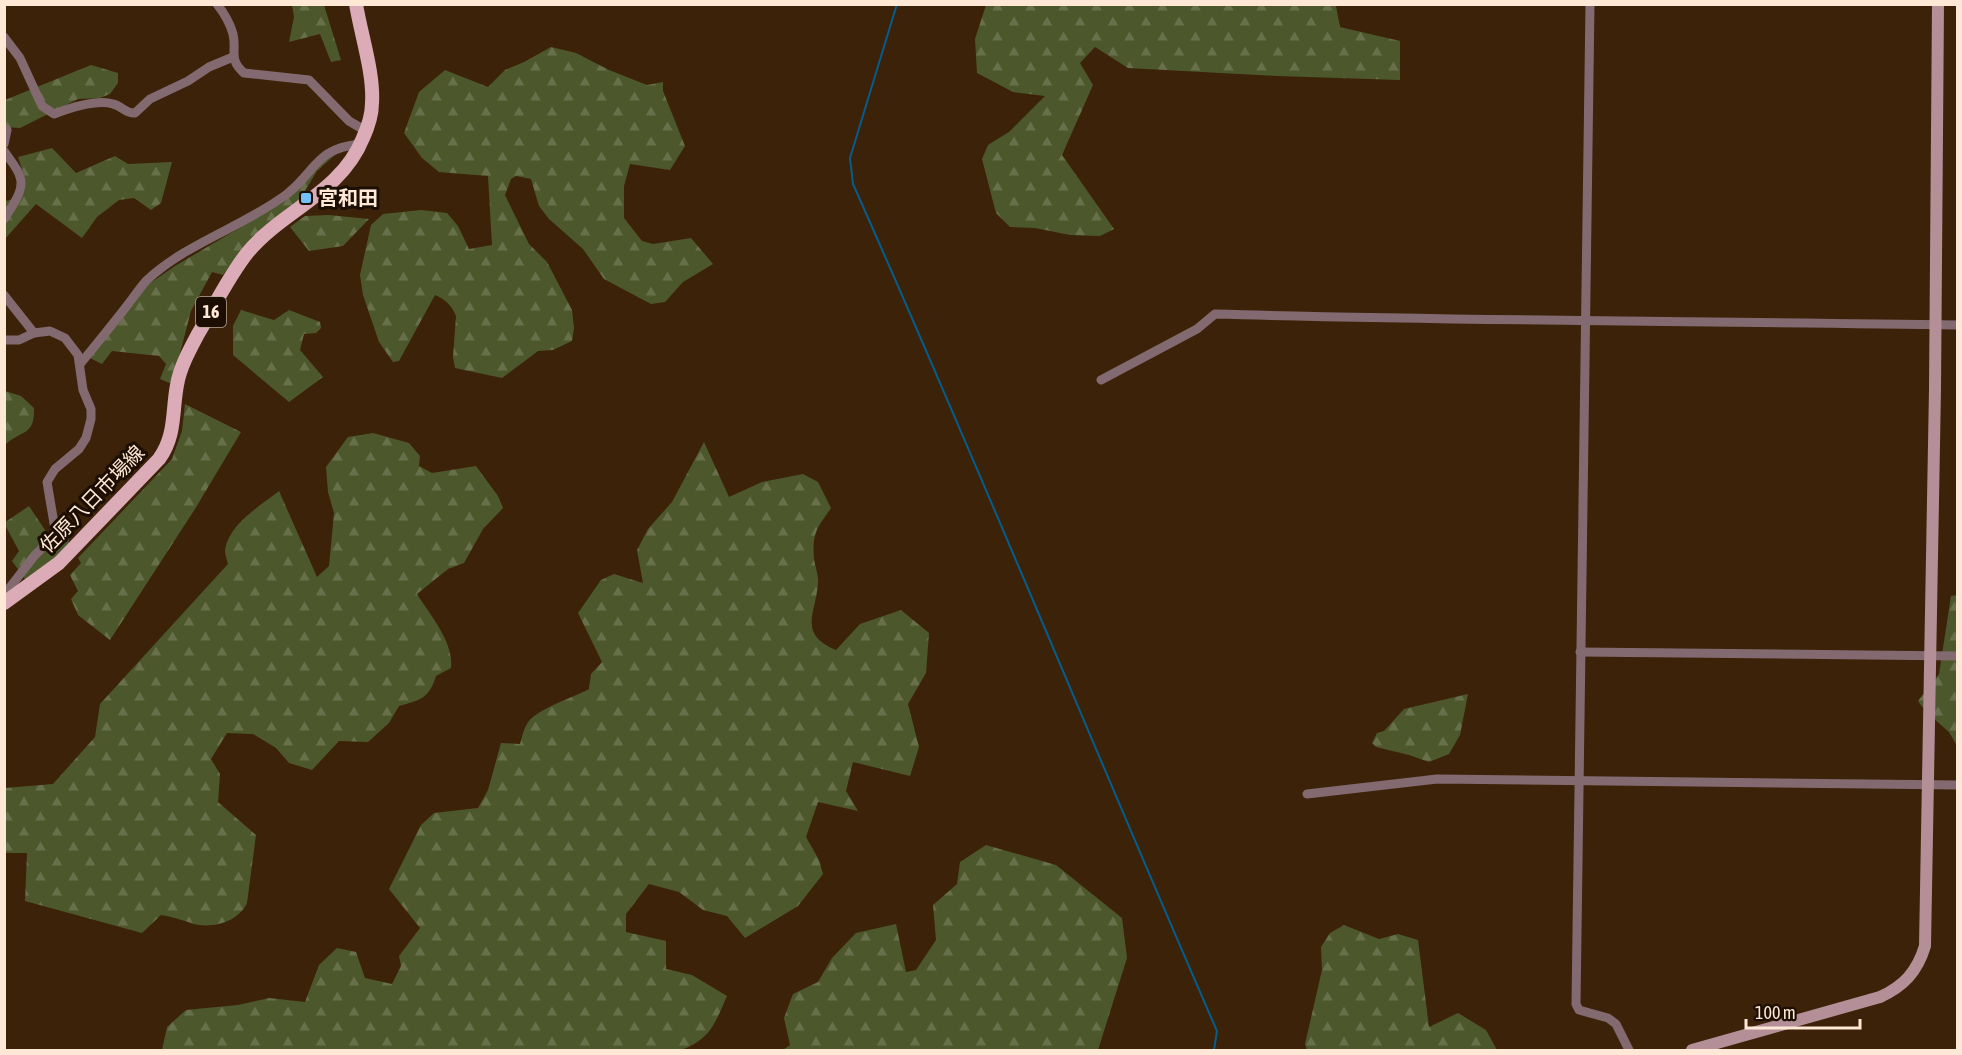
<svg xmlns="http://www.w3.org/2000/svg" width="1962" height="1055" font-family="'Asap Condensed','Noto Sans JP',sans-serif">
  <defs>
    <pattern id="forest-firs" width="22" height="20" patternUnits="userSpaceOnUse" patternTransform="scale(1.5)"><rect width="22" height="20" fill="#4c582c"/><path d="M5 1l3.5 6h-7zM16 11l3.5 6h-7z" fill="#67704a"/></pattern>
  </defs>
  <rect width="100%" height="100%" fill="#3c2208"/>
  <g fill="url(#forest-firs)">
    <polygon points="292,5 324,5 341,60 331,62 320,34 289,42 294,17"/>
    <polygon points="986,5 1338,5 1336,6 1340,27 1400,41 1400,80 1278,76 1128,68 1095,47 1080,63 1093,85 1062,155 1114,229 1100,236 1070,235 1035,228 1010,227 996,213 982,159 988,145 1009,132 1045,96 1013,92 977,73 975,39"/>
    <path d="M551,47l25,6 33,17 38,15 16,-3v9l22,55 -15,24 -40,-6 -6,22v32l18,23 11,3 38,-6 22,26 -30,18 -18,20 -14,2 -47,-25 -21,-30 -34,-30 -10,-13 -8,-27 -15,-3 -5,3 -6,16 24,49 18,18 25,48 2,18 -2,13 -19,9 -15,1 -36,27 -47,-10 -2,-11 3,-41c-4,-10 -11,-17 -21,-21l-36,66 -6,1 -14,-20 -16,-47 -3,-20 11,-50 12,-11 38,-4 26,3 11,13 11,23 23,-4 -4,-69 -49,-4 -17,-14 -18,-25 15,-41 26,-22 43,17 17,-17 19,-8z"/>
    <polygon points="91,65 118,73 118,83 110,94 100,98 78,99 20,128 5,127 5,100"/>
    <polygon points="52,148 76,173 115,156 128,164 172,162 161,203 151,210 134,198 119,200 97,217 82,238 36,204 5,239 5,201 15,199 24,175 18,157"/>
    <polygon points="336,154 317,171 297,204 246,245 223,275 212,272 191,311 172,384 160,379 166,364 159,356 112,351 102,364 90,358 146,286 175,266 253,220 317,164"/>
    <polygon points="329,215 369,219 343,246 309,251 290,227 305,216"/>
    <polygon points="241,310 274,320 289,310 320,322 321,328 316,333 304,334 300,350 323,377 289,402 233,355 233,326"/>
    <path d="M5,391l16,5 13,12c1,29 -14,22 -29,37z"/>
    <polygon points="185,404 241,432 195,509 110,640 78,615 71,599 78,591 70,575 81,563 78,558 172,459 182,431"/>
    <path d="M373,433l36,10 11,13 -1,10 13,7 44,-7 22,30 5,12 -20,21 -19,34 -16,6 -31,25c13,21 37,48 34,74l-15,8c-7,23 -16,24 -37,30l-10,17 -21,19 -29,-1 -27,29 -23,-7 -13,-15 -23,-14 -26,-1 -16,26 9,15 -2,28 38,33 -9,68c-8,18 -34,26 -53,21 -12,-4 -21,-7 -33,-9l-19,18 -117,-32 2,-48h-22v-65l48,-4 42,-47 5,-33 128,-140c-1,-4 -3,-9 -3,-14 4,-26 35,-44 54,-59l38,86 12,-11 5,-53 -6,-21 -2,-25 22,-30z"/>
    <path d="M704,442l25,55 33,-15 41,-8 15,8 13,26c-14,20 -19,25 -17,51 1,8 5,16 4,24 -2,31 -21,50 18,67l24,-26 41,-14 28,23 -3,40 -18,31 11,43 -9,29 -57,-14 -7,29 12,20 -40,-9 -12,35 13,23 4,14 -25,32 -53,32 -18,-22 -24,-6 -24,-18 -30,-8 -23,30v18l40,9v28l26,6 35,21c-12,27 -16,43 -46,54h-519l5,-23 19,-17 52,-5 31,-7 36,4 14,-37 18,-17 19,4 9,26 27,6 9,-18 -2,-10 21,-28 -31,-39 32,-64 13,-12 44,-5 10,-18 13,-47 19,1c2,-7 4,-17 9,-23 11,-13 43,-23 60,-32l2,-15 11,-12 -24,-49 23,-33 13,-6 29,9 -6,-33 11,-21 24,-27z"/>
    <polygon points="29,506 49,536 68,534 69,545 60,554 25,579 12,561 19,551 4,523"/>
    <polygon points="1957,595 1957,746 1949,732 1926,712 1918,701 1939,674 1951,596"/>
    <polygon points="1468,694 1460,735 1449,754 1429,762 1409,755 1376,747 1372,743 1377,733 1384,731 1404,709"/>
    <polygon points="986,845 1056,865 1122,918 1127,958 1098,1050 783,1050 790,1045 784,1018 793,994 818,982 832,958 856,933 896,924 906,972 916,970 936,940 933,905 957,884 960,862"/>
    <polygon points="1344,925 1379,939 1398,934 1418,940 1429,1027 1458,1013 1486,1030 1497,1050 1307,1050 1305,1044 1322,970 1321,947 1330,933"/>
  </g>
  <g fill="none" stroke-linecap="round" stroke-linejoin="round">
    <path stroke="#055d8d" stroke-width="2" d="M897,4l-47,154 3,26c125,280 241,565 364,847l-3,19"/>
    <g stroke="#826a70" stroke-width="9">
      <path d="M217,4c7,9 13,19 16,30 4,17 -5,25 11,39l65,7 40,41 17,10"/>
      <polyline points="1590,4 1576,1004 1579,1010 1608,1018 1616,1024 1629,1050"/>
      <path d="M4,37l16,21 22,48 12,8c16,-6 43,-15 59,-10 9,2 13,10 22,9l15,-14 38,-18 21,-14 24,-10"/>
      <polyline points="4,144 7,130"/>
      <path d="M4,151c5,8 14,17 16,26 5,14 -9,30 -16,42"/>
      <polyline points="4,295 34,333"/>
      <polyline points="4,340 19,340 34,333 50,331 65,338 78,355 83,390 91,409 91,419 86,438 79,449 55,469 47,482 56,535 35,555 4,595"/>
      <path d="M80,364c16,-19 31,-38 46,-57 7,-9 13,-18 20,-26 40,-38 97,-54 141,-87 29,-23 29,-46 73,-50"/>
      <path d="M1101,380l96,-51 18,-15c248,7 495,7 743,11"/>
      <polyline points="1580,652 1958,656"/>
      <polyline points="1307,794 1437,779 1958,785"/>
    </g>
    <path stroke="#b48f98" stroke-width="12" d="M1692,1050l188,-53c24,-11 37,-25 45,-51l10,-557 3,-385"/>
    <path stroke="#dbabb7" stroke-width="14" d="M4,603l55,-40 100,-104c17,-23 13,-48 18,-74 3,-18 13,-36 21,-51 16,-27 30,-57 50,-82 35,-42 93,-59 115,-114 5,-11 9,-22 9,-35 2,-30 -11,-68 -16,-99"/>
  </g>
  <rect fill="#75c0f6" stroke="#1c0e02" stroke-width="2" x="300" y="192" width="12" height="12" rx="3"/>
  <g text-anchor="middle" stroke-width="6" stroke-linejoin="round" paint-order="stroke">
    <rect fill="#1c0e02" stroke="#bba796" stroke-width="1.5" x="196" y="297" width="30" height="30" rx="4.5"/>
    <g font-size="18" font-weight="bold" fill="#ffe8d6">
      <text x="211" y="318">16</text>
    </g>
    <g font-size="20" font-weight="bold" fill="#ffe8d6" stroke="#1c0e02" text-anchor="start">
      <text x="318" y="205">宮和田</text>
    </g>
    <g font-size="20" fill="#ffe8d6" stroke="#1c0e02">
      <text transform="translate(92 499) rotate(-46)" y="7">佐原八日市場線</text>
    </g>
  </g>
  <rect width="1962" height="1055" fill="none" stroke="#ffe8d6" stroke-width="12"/>
  <path d="M1746 1019v9h114v-9" fill="none" stroke="#ffe8d6" stroke-width="3"/>
  <text x="1755" y="1019" font-size="18" fill="#ffe8d6" stroke="#1c0e02" stroke-width="4.5" paint-order="stroke">100 m</text>
</svg>
